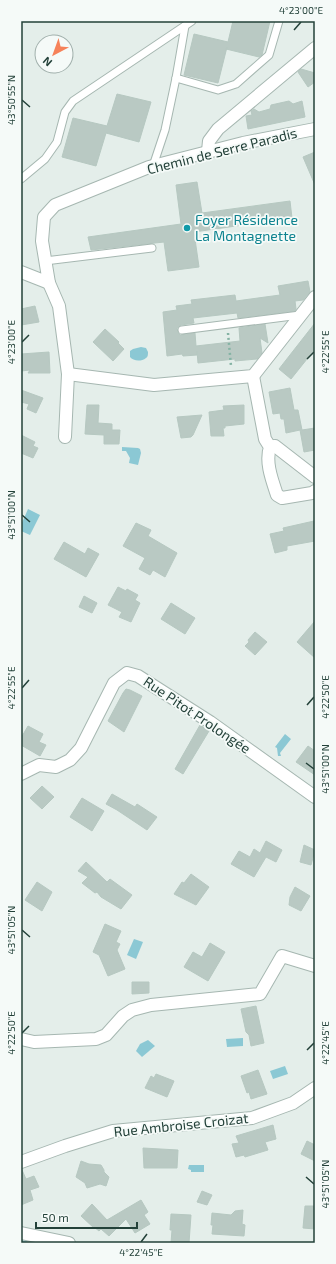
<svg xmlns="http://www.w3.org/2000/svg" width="336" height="1264" font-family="'Exo 2',sans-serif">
  <rect width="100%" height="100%" fill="#e4eeea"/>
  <g fill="#8bc8d4">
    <path d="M141,347l5,1 2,4c0,2 0,5 -2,6 -5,4 -13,3 -16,-1v-6l3,-2z"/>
    <polygon points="122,447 138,448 140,449 141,453 138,465 129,463 130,458 126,451 122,451"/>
    <polygon points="28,509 40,515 30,535 21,531 21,525"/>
    <polygon points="285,734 291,739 280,753 281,756 278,756 277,748 275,747"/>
    <polygon points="134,939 143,942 136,959 127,955"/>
    <polygon points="243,1038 243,1046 227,1047 226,1039"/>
    <polygon points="148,1040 155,1046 142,1057 136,1051 140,1044"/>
    <polygon points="285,1066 288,1074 273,1079 270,1071"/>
    <polygon points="189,1165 204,1165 204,1172 191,1172 191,1170 188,1169"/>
  </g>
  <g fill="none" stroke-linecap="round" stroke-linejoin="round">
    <polyline stroke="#8bc8d4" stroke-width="4" points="21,1242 26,1243"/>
  </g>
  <g fill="#b9c9c3" stroke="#b6c8c1">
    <polygon points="233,21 270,21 262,55 259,57 226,49 227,47 218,83 184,75 194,34 228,42"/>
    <polygon points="301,69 315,73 315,82 308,87 298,72"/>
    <polygon points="117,94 151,102 139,142 106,133 96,166 62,157 73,118 107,126"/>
    <polygon points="289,101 293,104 302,101 305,117 248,129 246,116 252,115 251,111 254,109 259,112 270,109 271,105"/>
    <polygon points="315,152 315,185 303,157"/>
    <polygon points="197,182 202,213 290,201 292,218 194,232 199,267 168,271 164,242 91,250 88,237 181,224 176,185"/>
    <polygon points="308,281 310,292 303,300 295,301 296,309 295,311 238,318 237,313 193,318 194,323 181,325 177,328 178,333 180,335 195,333 196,346 240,341 239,328 265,324 268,343 260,338 262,353 257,359 235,361 235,359 198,363 197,351 197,355 183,356 182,354 167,356 163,312 177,310 176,306 192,304 191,300 235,295 236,301 280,295 278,286"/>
    <polygon points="35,306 39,322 21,325 21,309"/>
    <polygon points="315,323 315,349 291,379 279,369"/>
    <polygon points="105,329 119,342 118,343 124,349 113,361 93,342"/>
    <polygon points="49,352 50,373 28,373 30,370 21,371 21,354"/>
    <polygon points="290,388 294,410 298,410 302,430 315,428 315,450 304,452 300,430 286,433 284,419 281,419 280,413 273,414 269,392"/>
    <polygon points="21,390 43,398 36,413 27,409 29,404 21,402"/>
    <polygon points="87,405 99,405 98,423 112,424 112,430 120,430 119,444 104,444 104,435 85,434"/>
    <polygon points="244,405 244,424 225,426 225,428 223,428 224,436 211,436 209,412 224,410 223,406"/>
    <polygon points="202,415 193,435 191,437 181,438 177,417"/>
    <polygon points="21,435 35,442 33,446 38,448 33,458 21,453"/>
    <polygon points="314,521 315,528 315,541 287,546 287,550 275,553 270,534 284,531 283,528"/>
    <polygon points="136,523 151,530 148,536 177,553 165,577 153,570 150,575 139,569 145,558 123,546"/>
    <polygon points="64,542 85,554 88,548 99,554 86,577 54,559"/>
    <polygon points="118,587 126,591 127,589 138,595 135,600 140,603 131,622 119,617 122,612 108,605"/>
    <polygon points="84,596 97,603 92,613 79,607"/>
    <polygon points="171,603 195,618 185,634 161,619"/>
    <polygon points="315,621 315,658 297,642"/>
    <polygon points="255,632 267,642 255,655 245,646 249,642 248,640"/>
    <polygon points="126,689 130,690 142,696 124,732 108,721 123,693"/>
    <polygon points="200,725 209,731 183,774 175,769"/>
    <polygon points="28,726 43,734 39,742 46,745 40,756 21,745 21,738"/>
    <polygon points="308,746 315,751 315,775 296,762"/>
    <polygon points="42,786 54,797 42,809 30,798"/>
    <polygon points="112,794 135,807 137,804 157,817 147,830 117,810 106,804"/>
    <polygon points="82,798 104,811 92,831 70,817"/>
    <polygon points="266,841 282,850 276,862 266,857 254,877 231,864 239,851 250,857 254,849 260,853"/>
    <polygon points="304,845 315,850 311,865 300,862"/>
    <polygon points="86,862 107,882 110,879 132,895 121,909 101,897 97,892 95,893 82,883 88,877 78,871"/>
    <polygon points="191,874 209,887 196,905 174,894 182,882 184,883"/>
    <polygon points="37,882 52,892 42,911 25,900"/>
    <polygon points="295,887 310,896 301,911 289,905 290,897"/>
    <polygon points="105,924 121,931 116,942 120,944 117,950 125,969 108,976 99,955 93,952"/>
    <polygon points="210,943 225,952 208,981 184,967 193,952 202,957"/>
    <polygon points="132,982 149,982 149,993 132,994"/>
    <polygon points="256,1006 264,1043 251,1046 249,1035 246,1032 241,1009"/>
    <polygon points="258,1070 267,1094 251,1099 249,1092 247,1093 241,1076"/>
    <polygon points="156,1074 174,1081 167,1097 145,1088 151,1076 154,1078"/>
    <polygon points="273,1125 276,1139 265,1142 268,1150 245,1157 244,1155 236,1157 232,1144 239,1143 236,1136"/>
    <polygon points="307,1141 315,1145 315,1161 301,1154"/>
    <polygon points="143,1148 178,1150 177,1168 144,1168"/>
    <polygon points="81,1161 89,1164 101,1165 104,1170 104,1172 109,1177 106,1186 100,1184 87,1188 85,1183 76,1177"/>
    <polygon points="21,1170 22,1170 26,1179 34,1176 39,1187 30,1190 33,1200 21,1205"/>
    <polygon points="202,1191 212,1195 207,1205 197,1202"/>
    <polygon points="141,1200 148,1212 144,1215 150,1224 135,1233 126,1219 109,1236 101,1229 99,1231 94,1227 94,1228 81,1216 92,1204 107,1220"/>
    <polygon points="305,1206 315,1206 315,1229 303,1228"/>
    <polygon points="243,1210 242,1224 245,1225 244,1236 212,1234 213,1225 211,1225 212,1213 231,1215 235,1211"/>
    <polygon points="171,1214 191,1215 189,1243 171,1243 172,1230 170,1230"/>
  </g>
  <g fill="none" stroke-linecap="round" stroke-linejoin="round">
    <g stroke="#a6b7b1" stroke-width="9">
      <g id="lane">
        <polyline points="176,78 218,90 236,84 269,55 279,21"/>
        <polyline points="153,166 165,130 176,78 185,26"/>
        <polyline points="21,179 45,159 57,142 65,112 73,101 192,21"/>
        <polyline points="45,261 152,248"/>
        <polyline points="182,330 300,315"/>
      </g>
    </g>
    <g stroke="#a6b7b1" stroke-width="14">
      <g id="street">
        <polyline points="208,151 209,141 218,129 315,48"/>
        <polyline points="21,272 49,283 42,241 44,217 55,205 149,167 243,143 315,129"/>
        <polyline points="49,283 59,306 68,374 65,437"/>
        <polyline points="68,374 154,385 253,376 315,297"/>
        <path d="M253,376l12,63 5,8c-5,15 2,33 7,48l5,3 30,-5 3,-2"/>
        <polyline points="270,447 275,446 315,477"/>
        <polyline points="21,774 39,765 56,767 70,760 81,748 114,683 127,673 138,676 210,722 315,797"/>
        <polyline points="21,1039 34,1042 96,1039 106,1035 123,1016 132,1010 151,1005 260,994 282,956 315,966"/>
        <polyline points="21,1162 65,1146 113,1131 252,1118 293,1103 315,1088"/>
        <polyline points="21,1233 69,1243"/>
      </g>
    </g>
    <polyline stroke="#84b3a4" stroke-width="2.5" stroke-dasharray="2 3" stroke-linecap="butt" points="228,333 231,366"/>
    <use href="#lane" stroke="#fff" stroke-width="7"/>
    <use href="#street" stroke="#fff" stroke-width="12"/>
  </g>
  <path fill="none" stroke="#234139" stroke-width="1.5" d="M294,30l7,-8M22,100l8,7M22,342l7,-7M307,359l7,-7M22,515l8,7M22,688l7,-8M307,705l7,-8M306,763l8,6M22,930l8,7M22,1033l7,-7M307,1050l7,-7M306,1177l8,7M141,1242l6,-8"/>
  <circle fill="#0f9aa8" stroke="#f5faf8" stroke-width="1.5" cx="187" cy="228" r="4"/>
  <g text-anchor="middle" stroke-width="3.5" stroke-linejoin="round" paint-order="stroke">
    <g font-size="14" fill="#234139" stroke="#f5faf8">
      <text transform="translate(222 151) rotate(-14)" y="5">Chemin de Serre Paradis</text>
      <text transform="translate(197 715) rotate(34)" y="5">Rue Pitot Prolongée</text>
      <text transform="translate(181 1125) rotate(-6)" y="5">Rue Ambroise Croizat</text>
    </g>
    <g font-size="14" fill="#0d838f" stroke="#f5faf8" text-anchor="start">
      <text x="195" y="225">Foyer Résidence<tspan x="195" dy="16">La Montagnette</tspan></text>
    </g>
  </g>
  <rect width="336" height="1264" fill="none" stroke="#f5faf8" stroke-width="44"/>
  <g transform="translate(54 54) rotate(221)"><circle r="19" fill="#f5faf8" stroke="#a1b0ac"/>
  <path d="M0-3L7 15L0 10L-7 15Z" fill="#f6825a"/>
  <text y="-6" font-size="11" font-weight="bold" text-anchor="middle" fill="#234139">N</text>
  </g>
  <path d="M36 1222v6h101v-6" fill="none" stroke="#234139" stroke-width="2"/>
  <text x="42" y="1222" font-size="12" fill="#234139" stroke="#f5faf8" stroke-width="3" paint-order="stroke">50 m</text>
  <rect x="22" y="22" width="292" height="1220" fill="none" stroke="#234139" stroke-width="1.5"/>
  <g font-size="10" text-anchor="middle" fill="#234139">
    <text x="301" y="14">4°23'00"E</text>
    <text transform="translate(11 100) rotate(-90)" y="4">43°50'55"N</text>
    <text transform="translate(11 342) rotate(-90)" y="4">4°23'00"E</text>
    <text transform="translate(325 352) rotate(-90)" y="4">4°22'55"E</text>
    <text transform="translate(11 515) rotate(-90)" y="4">43°51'00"N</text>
    <text transform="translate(11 688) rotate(-90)" y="4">4°22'55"E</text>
    <text transform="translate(325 697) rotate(-90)" y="4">4°22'50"E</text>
    <text transform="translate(325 769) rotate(-90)" y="4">43°51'00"N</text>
    <text transform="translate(11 930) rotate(-90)" y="4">43°51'05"N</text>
    <text transform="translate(11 1033) rotate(-90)" y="4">4°22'50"E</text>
    <text transform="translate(325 1043) rotate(-90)" y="4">4°22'45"E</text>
    <text transform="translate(325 1184) rotate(-90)" y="4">43°51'05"N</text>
    <text x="141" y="1256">4°22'45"E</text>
  </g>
</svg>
